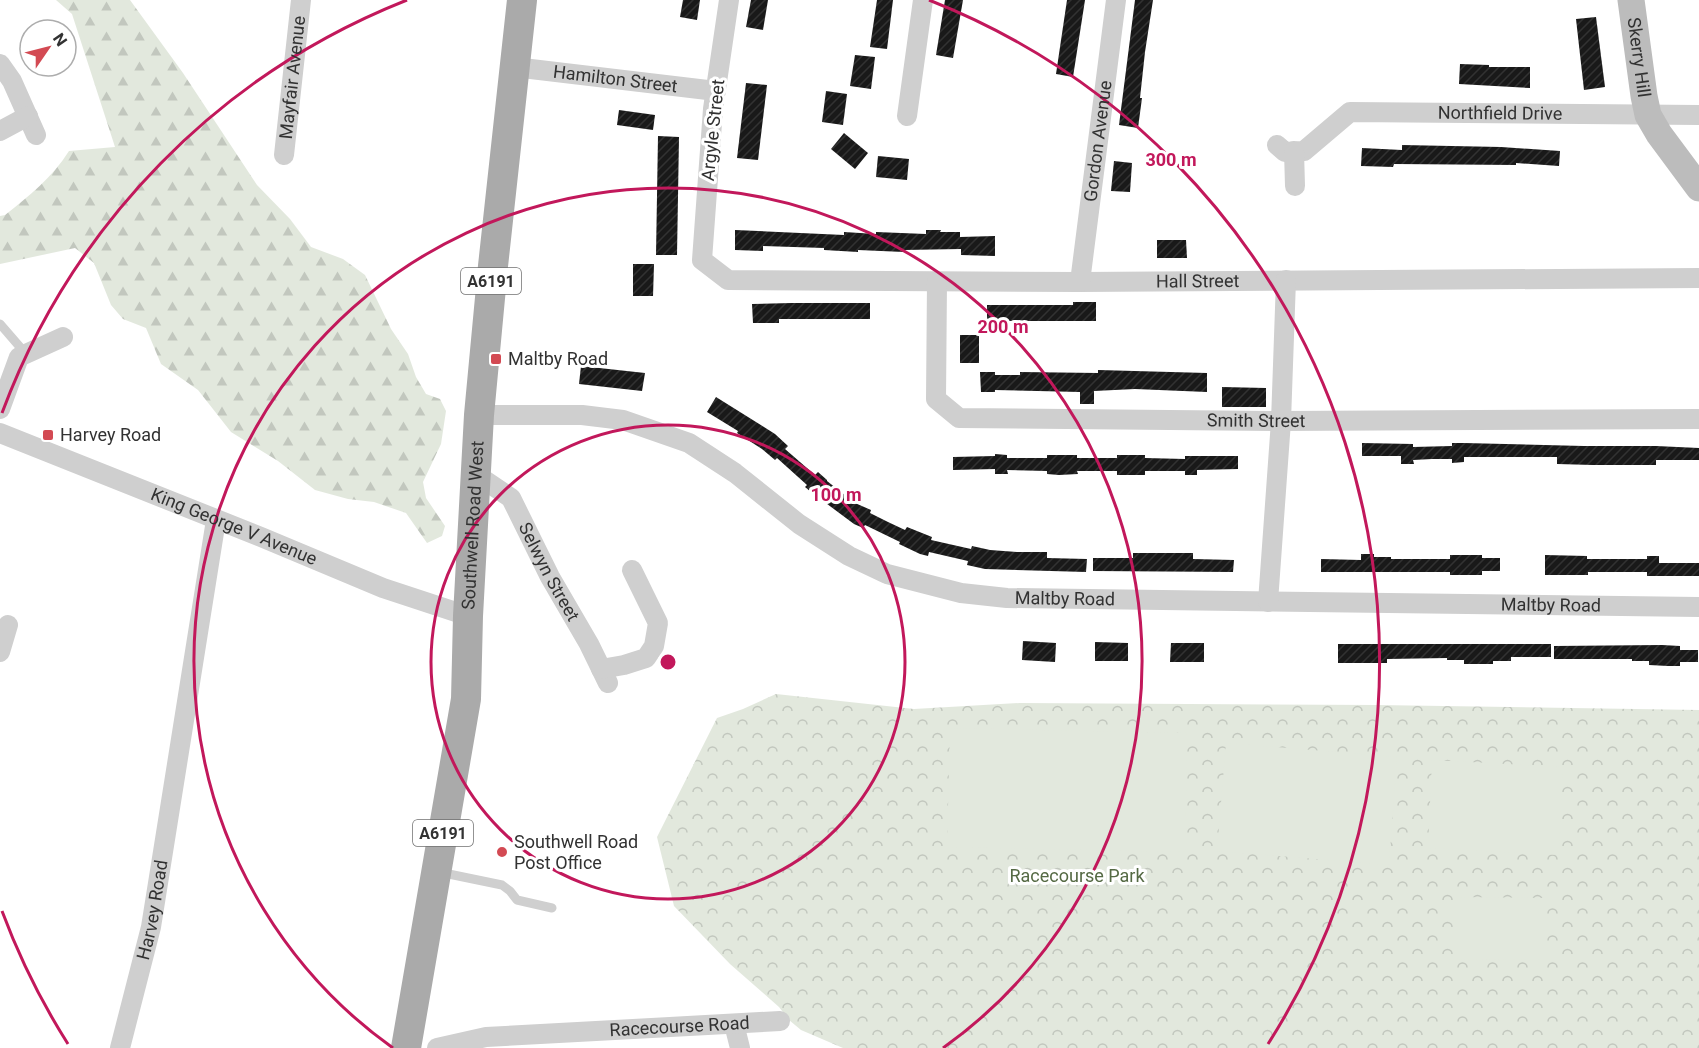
<svg xmlns="http://www.w3.org/2000/svg" width="1699" height="1048" font-family="Roboto,sans-serif">
  <defs>
    <pattern id="forest-firs" width="22" height="20" patternUnits="userSpaceOnUse" patternTransform="scale(1.5)"><rect width="22" height="20" fill="#e2e8dd"/><path d="M5 1l3.5 6h-7zM16 11l3.5 6h-7z" fill="#c2c7be"/></pattern>
    <pattern id="park-crowns" width="20" height="18" patternUnits="userSpaceOnUse" patternTransform="scale(1.5)"><rect width="20" height="18" fill="#e2e8dd"/><path d="M2 6a3 3 0 1 1 6 0M12 15a3 3 0 1 1 6 0" fill="none" stroke="#c2c7be"/></pattern>
    <pattern id="building-hatch" width="6" height="6" patternUnits="userSpaceOnUse" patternTransform="scale(1.5)"><rect width="6" height="6" fill="#191919"/><path d="M-1 1l2-2M0 6l6-6M5 7l2-2" fill="none" stroke="#323232"/></pattern>
  </defs>
  <rect width="100%" height="100%" fill="#fff"/>
  <path fill="url(#forest-firs)" d="M56,0h74l53,73 74,112 33,34 21,28 32,12 22,16 26,54 17,25 8,23 10,17 14,5 6,12 -5,33 -18,38 3,16 19,28 -3,10 -15,7 -21,-30 -32,-11 -26,-3 -33,-9 -37,-29 -47,-29 -33,-42 -37,-26 -15,-36 -23,-9 -12,-14 -17,-42 -19,-15 -75,16v-48l5,-1c24,-19 47,-37 64,-64l46,-4 -43,-133z"/>
  <polygon fill="url(#park-crowns)" points="776,694 914,709 1020,703 1377,705 1699,710 1699,1048 843,1048 801,1030 789,1020 779,1007 730,964 674,906 657,837 717,718 743,709"/>
  <g fill="#e2e8dd">
    <polygon points="950,728 1187,733 1185,852 947,847"/>
    <polygon points="1226,743 1397,757 1389,865 1217,851"/>
    <polygon points="1432,760 1563,767 1559,855 1428,848"/>
    <polygon points="1455,897 1544,898 1544,960 1455,959"/>
  </g>
  <g fill="url(#building-hatch)">
    <polygon points="683,0 700,0 697,20 680,17"/>
    <polygon points="751,0 768,0 763,30 746,27"/>
    <polygon points="877,0 893,0 887,49 870,47"/>
    <polygon points="945,0 963,0 953,58 936,55"/>
    <polygon points="1067,0 1085,0 1073,77 1056,74"/>
    <polygon points="1135,0 1153,0 1145,52 1140,98 1142,98 1138,128 1119,125"/>
    <polygon points="1596,17 1605,87 1584,90 1576,19"/>
    <polygon points="855,55 875,57 871,89 850,86"/>
    <polygon points="1460,64 1489,65 1489,67 1530,67 1530,88 1459,84"/>
    <polygon points="746,83 767,85 758,160 737,158"/>
    <polygon points="826,91 847,94 843,125 822,122"/>
    <polygon points="619,110 655,115 653,130 617,125"/>
    <polygon points="844,133 868,153 855,169 831,149"/>
    <polygon points="658,136 679,137 677,255 656,255"/>
    <polygon points="1402,145 1501,147 1560,151 1559,166 1516,163 1516,165 1394,164 1393,167 1361,166 1362,148 1402,150"/>
    <polygon points="878,156 909,159 907,180 876,177"/>
    <polygon points="1114,161 1132,163 1130,192 1111,191"/>
    <polygon points="735,230 844,235 844,232 876,234 876,232 926,234 926,230 941,230 940,232 960,232 960,237 995,236 995,256 961,255 961,249 904,250 904,252 858,250 858,252 824,250 824,248 763,246 763,251 735,250"/>
    <polygon points="1157,240 1186,240 1187,258 1157,258"/>
    <polygon points="633,264 654,264 653,296 633,296"/>
    <polygon points="1073,302 1096,302 1096,321 987,321 987,305 1073,305"/>
    <polygon points="792,303 870,303 870,319 779,319 779,323 753,323 752,304"/>
    <rect x="960" y="335" width="19" height="28"/>
    <polygon points="581,366 645,373 642,391 579,384"/>
    <polygon points="1098,370 1207,373 1207,392 1135,389 1094,391 1094,404 1080,404 1080,392 995,390 995,392 981,392 980,372 995,372 995,375 1020,375 1020,372 1098,373"/>
    <polygon points="1222,387 1266,388 1266,407 1222,407"/>
    <polygon points="716,397 775,434 788,446 785,449 815,475 818,472 827,480 827,481 855,503 871,510 870,513 888,522 905,530 907,527 932,537 931,540 971,549 972,546 990,550 1017,552 1047,552 1047,558 1087,559 1086,572 985,569 967,565 968,561 929,552 928,556 920,554 899,544 900,542 865,525 863,528 854,524 811,492 805,487 807,485 777,458 775,460 762,449 737,433 738,431 707,412"/>
    <polygon points="1362,443 1413,444 1413,447 1452,446 1452,443 1464,443 1584,446 1656,446 1699,448 1699,460 1656,460 1656,465 1593,465 1557,464 1557,457 1464,457 1464,462 1452,463 1452,459 1432,459 1413,460 1414,464 1401,464 1401,456 1362,456"/>
    <polygon points="995,454 1007,455 1007,458 1047,458 1047,455 1077,455 1077,458 1117,458 1117,455 1145,455 1145,458 1185,459 1185,456 1238,456 1238,469 1197,470 1197,475 1185,475 1185,471 1145,471 1145,475 1117,475 1117,471 1077,471 1078,474 1059,475 1047,474 1047,471 1007,470 1008,474 995,474 995,469 953,470 953,457 995,456"/>
    <polygon points="1133,553 1193,553 1193,559 1234,560 1233,572 1093,571 1093,558 1133,558"/>
    <polygon points="1361,554 1374,554 1374,557 1391,557 1391,559 1450,559 1450,555 1482,555 1482,558 1500,558 1500,571 1482,571 1482,575 1450,575 1450,572 1321,572 1321,559 1361,560"/>
    <polygon points="1545,555 1587,556 1587,559 1647,559 1647,556 1659,556 1659,563 1699,563 1699,576 1647,576 1647,572 1588,572 1588,575 1545,575"/>
    <polygon points="1023,641 1056,643 1055,662 1022,660"/>
    <polygon points="1095,642 1128,643 1128,661 1095,661"/>
    <polygon points="1171,643 1204,643 1204,662 1170,662"/>
    <polygon points="1338,644 1551,644 1551,657 1511,657 1511,661 1493,661 1493,664 1464,664 1464,660 1447,660 1447,658 1387,659 1387,663 1338,663"/>
    <polygon points="1662,645 1680,646 1680,650 1698,650 1698,662 1680,662 1680,666 1668,666 1649,665 1649,661 1632,661 1632,659 1554,659 1554,646"/>
  </g>
  <g fill="none" stroke-linecap="round" stroke-linejoin="round">
    <g stroke="#cfcfcf" stroke-width="9">
      <polyline points="0,324 26,354"/>
      <polyline points="439,872 502,885 510,891 517,900 552,908"/>
    </g>
    <g stroke="#cfcfcf" stroke-width="20">
      <path id="s1" d="M729,0l-16,109 -11,151 26,20 352,2 619,-4"/>
      <polyline points="0,64 12,81 36,135"/>
      <path id="s2" d="M514,67l202,24"/>
      <polyline points="907,116 923,0"/>
      <polyline points="0,131 28,116"/>
      <path id="s3" d="M1277,145l8,7 19,-1 46,-39 349,3"/>
      <polyline points="1294,151 1295,186"/>
      <path id="s4" d="M284,155l17,-155"/>
      <path id="s5" d="M937,282l-1,117 23,19 322,3 418,-2"/>
      <path id="s6" d="M1080,282l36,-282"/>
      <polyline points="0,409 19,357 63,337"/>
      <path id="s7" d="M479,415h103l41,5 66,23 46,30 64,51 50,32 38,18 74,19 46,5 692,9"/>
      <path id="s8" d="M0,433l261,104 122,51 85,28"/>
      <path id="s9" d="M477,475l34,23 39,79 39,67 19,39"/>
      <polyline points="1268,602 1281,421 1286,280"/>
      <polyline points="0,652 8,625"/>
      <polyline points="601,669 624,665 646,658 654,646 658,623 632,570"/>
      <polyline points="734,1024 740,1048"/>
      <path id="s10" d="M120,1048l31,-121 65,-407"/>
      <path id="s11" d="M437,1048l49,-11 294,-16"/>
    </g>
    <path stroke="#bcbcbc" stroke-width="27" id="s12" d="M1631,0l13,96 4,19 11,19 40,54"/>
    <path stroke="#aaa" stroke-width="30" id="s13" d="M406,1048l60,-349 2,-83 11,-201 14,-149 29,-266"/>
  </g>
  <g fill="none" stroke="#c2185b" stroke-width="3">
    <circle cx="668" cy="662" r="237"/>
    <path d="M393 1048A474 474 0 1 1 943 1048"/>
    <path d="M68 1044A711 711 0 0 1 2 911M2 413A711 711 0 0 1 407 0M929 0A711 711 0 0 1 1268 1044"/>
  </g>
  <g fill="#d34a53" stroke="#fff" stroke-width="2">
    <rect x="490" y="353" width="12" height="12" rx="3"/>
    <rect x="42" y="429" width="12" height="12" rx="3"/>
    <circle cx="502" cy="852" r="6"/>
  </g>
  <g text-anchor="middle" stroke-width="6" stroke-linejoin="round" paint-order="stroke">
    <g fill="#fff" stroke="#707070" stroke-width="1.5">
      <rect x="461" y="268" width="60" height="26" rx="4.5"/>
      <rect x="413" y="820" width="60" height="26" rx="4.5"/>
    </g>
    <g font-size="16" font-weight="bold" fill="#323232">
      <text x="491" y="287">A6191</text>
      <text x="443" y="839">A6191</text>
    </g>
    <g font-size="18" fill="#323232" stroke="#fff">
      <text dy="6" stroke="none"><textPath href="#s12" startOffset="58">Skerry Hill</textPath></text>
      <text dy="6" stroke="none"><textPath href="#s4" startOffset="78">Mayfair Avenue</textPath></text>
      <text dy="6" stroke="none"><textPath href="#s2" startOffset="102">Hamilton Street</textPath></text>
      <text dy="6" stroke="none"><textPath href="#s3" startOffset="240">Northfield Drive</textPath></text>
      <text transform="translate(713 130) rotate(-84)" y="6">Argyle Street</text>
      <text dy="6" stroke="none"><textPath href="#s6" startOffset="142">Gordon Avenue</textPath></text>
      <text dy="6" stroke="none"><textPath href="#s1" startOffset="764">Hall Street</textPath></text>
      <text dy="6" stroke="none"><textPath href="#s5" startOffset="444">Smith Street</textPath></text>
      <text dy="6" stroke="none"><textPath href="#s13" startOffset="528">Southwell Road West</textPath></text>
      <text dy="6" stroke="none"><textPath href="#s8" startOffset="252">King George V Avenue</textPath></text>
      <text dy="6" stroke="none"><textPath href="#s9" startOffset="124">Selwyn Street</textPath></text>
      <text dy="6" stroke="none"><textPath href="#s7" startOffset="633">Maltby Road</textPath></text>
      <text dy="6" stroke="none"><textPath href="#s7" startOffset="1119">Maltby Road</textPath></text>
      <text dy="6" stroke="none"><textPath href="#s10" startOffset="142">Harvey Road</textPath></text>
      <text dy="6" stroke="none"><textPath href="#s11" startOffset="244">Racecourse Road</textPath></text>
    </g>
    <g font-size="18" fill="#323232" stroke="#fff" text-anchor="start">
      <text x="508" y="365">Maltby Road</text>
      <text x="60" y="441">Harvey Road</text>
      <text x="514" y="848">Southwell Road<tspan x="514" dy="21">Post Office</tspan></text>
    </g>
    <g font-size="18" fill="#556a44" stroke="#fff">
      <text x="1077" y="882">Racecourse Park</text>
    </g>
  </g>
  <circle cx="668" cy="662" r="9" fill="#c2185b" stroke="#fff" stroke-width="3"/>
  <g font-size="18" text-anchor="middle" font-weight="bold" fill="#c2185b" stroke="#fff" stroke-width="6" stroke-linejoin="round" paint-order="stroke">
    <text x="1171" y="166">300 m</text>
    <text x="1003" y="333">200 m</text>
    <text x="836" y="501">100 m</text>
  </g>
  <g transform="translate(48 48) rotate(55)"><circle r="28" fill="#ffffff" stroke="#adadad" stroke-width="1.5"/>
  <path d="M0-4.5L10 22L0 15L-10 22Z" fill="#d34a53"/>
  <text y="-9" font-size="16" font-weight="bold" text-anchor="middle" fill="#323232">N</text>
  </g>
</svg>
